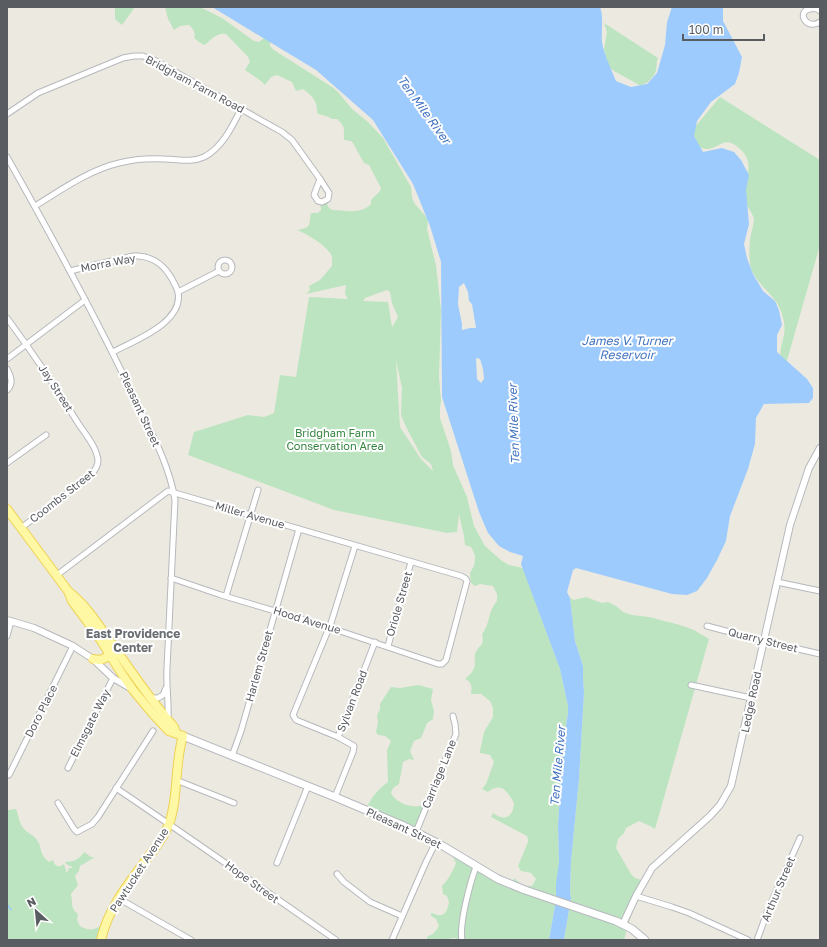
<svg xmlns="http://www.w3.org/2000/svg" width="827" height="947" font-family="'Golos Text',sans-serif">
  <rect width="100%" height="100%" fill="#eceae0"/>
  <g fill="#bce4c0" fill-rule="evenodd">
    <polygon points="115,7 135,7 122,25 115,19"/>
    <path d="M165,7h35l22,11 32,23 5,1 5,-4 6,3v5l4,4 58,37 6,5 14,17 16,13 15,16 28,49 1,11 3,6 13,15 -1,10 9,36 5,45 -2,67 2,24 -1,7v10l11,33 2,14 14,32 7,29 6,11 5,9 17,15 7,4 14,3 37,101 8,37v7l-8,53 1,12 -3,47 1,37 -3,38 -7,40h-90c-5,-4 -9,-1 -15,0 -5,1 -12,0 -17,0v-3l7,-4 5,-7 -3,-7 -5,-3v-3c2,0 4,1 6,2 9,2 11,-7 12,-13l-2,-6 -4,-2 -1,-8c6,-6 11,-15 14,-23l-3,-6 2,-3 56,32 3,-8 9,8h9l4,-7 -5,-6 -10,-2 -3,-5 10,-24v-2l-1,-4 -36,-19 2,-4c12,9 20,4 21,-10 -6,-11 -13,-22 -26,-11l-6,-3 4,-5 8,-22 -4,-7 -10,-2v-2l4,-19 9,-15v-9l-3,-7 -9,-7h-10c1,-7 1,-12 -6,-15 5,-4 10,-9 10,-16 0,-3 -1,-6 0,-9 4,-10 10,-7 7,-20 8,-9 6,-24 15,-33v-7l-4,-8 -13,-2 -5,2 -4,-3 -1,-10 4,-7 1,-6v-5l-4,-8 -6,-2 -1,-9 -5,-22 -2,18 -10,1 -113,-23 -146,-55 6,-23 54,-17 16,2 10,-4 6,-38 16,2 13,-80 39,2 -3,-5 1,-9 -40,9 4,-4 -1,-4 11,-6 12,-14c0,-4 1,-10 -2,-13 -6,-9 -23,-19 -33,-23 16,-3 11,-4 14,-17h7l3,-3 -1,-8 7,-2c0,5 1,8 5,10 13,0 28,5 39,-6v-4l9,-9 1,-3 -12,-23 -5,-2 -11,-20 -2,-2 -7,-1c-1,-11 3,-12 -7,-21h-5c-5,-4 -9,-3 -15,-6 1,-12 -5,-17 -14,-24l-7,2 -4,-9 -15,-7 -6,2 -6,8 -4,-4 -16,-11 5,-8 -2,-5 -22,-23c-8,-2 -15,5 -21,11l-3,-1 -8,-6c2,-6 -1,-9 -5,-13l-9,1 -6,4 -6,-11zM387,290l3,2 2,11 6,14 -6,10 -4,-25 -25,-1 2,-3zM396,360l6,28 -1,27 6,14 15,28 9,7 2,7 -12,-12 -21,-32z"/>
    <path d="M604,23l54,35c-2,4 -1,8 -2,12 -1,7 -10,14 -15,16l-27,-15 -7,-6 -3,-15 3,-18z"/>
    <path d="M720,97l100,63v85l-34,119c-9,-8 -5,-15 -3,-25 2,-7 2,-15 0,-21 -4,-21 -21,-28 -30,-45 -5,-8 -4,-30 -2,-39 1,-5 3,-10 3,-15 -1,-5 -5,-9 -7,-14 -1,-3 -1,-8 -1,-12 -1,-15 9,-30 -5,-43 -21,-21 -22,9 -46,-5l-2,-12 1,-5z"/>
    <polygon points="586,597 602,603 608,602 616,606 623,612 632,615 649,617 680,625 694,630 709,639 655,829 650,826 639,821 626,828 624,833 618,839 616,848 631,874 635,878 641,880 624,940 564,940 571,898 570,892 571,861 579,779 584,692 583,679 583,666 575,641 570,598 574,600"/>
    <path d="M418,685l15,4 -2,11 3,11 -1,8 -6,4 -6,15 -7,3 -4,10 4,9 -5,-1 -6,3 -4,22 -6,4 -2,5c5,10 21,16 32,12l3,4 -9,22 -51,-22c5,-11 12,-20 22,-27l-1,-32 4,-9 -6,-5 -7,-1 -2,-3 2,-10 -1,-7 3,-6v-5l11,-17 9,1z"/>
    <path d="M16,809c3,7 3,15 9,21 3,3 10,6 12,10 6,8 1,13 12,22l4,-2c2,7 5,8 11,4l2,7 1,2 2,-5h3v-1l-6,-3 -1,-2c8,0 15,-3 19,-10l7,5h4l-15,9 -1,5 -4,5 3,9 -7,9c2,9 -1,15 7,20l-1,6 3,6c7,4 13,5 20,0l6,2 -3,12h-96v-130z"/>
  </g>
  <path fill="#9ecbfe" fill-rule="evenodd" d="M212,7h388c4,11 1,23 2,35 2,13 9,26 14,39l15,6 16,-3 10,-11 8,-28 2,-23 5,-15h51v14l19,36 -3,16 -4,11 -24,18 -14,19 -3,15 9,16 19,-4 12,4 7,8 8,15 -3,15 3,34 -5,20 3,14 6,16 10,17 12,10 4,9 3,15 -5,10v17l30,27 6,9v10l-4,5 -45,1 -8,14 -1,26 -7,25 -18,47 -4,25 -9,19 -10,18 -10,13 -10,4 -15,-1 -96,-26 -3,2 -6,22 3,6 5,43 8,25v13l1,13 -5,87 -8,82 -1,31 1,6 -7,42h-15l7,-40v-16l3,-22 -1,-37 3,-47 -1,-12 8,-53v-7l-8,-37 -39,-105 2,-8 -13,-4 -11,-6 -11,-13 -9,-21 -37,-115 -1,-135 -11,-36 -17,-42 -40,-64 -57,-50zM464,283l4,9 1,9 3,3 4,24h-6l-8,2v-6l-4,-20 1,-17zM476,358l4,1 3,10 1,10 -3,4 -4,-4z"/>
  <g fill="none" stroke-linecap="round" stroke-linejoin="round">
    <polyline stroke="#9ecbfe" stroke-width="1.5" points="7,904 11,910"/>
    <g stroke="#b6b8bd" stroke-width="7">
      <g id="minor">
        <path d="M820,11c-3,-3 -6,-3 -10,-2 -14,2 -4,22 10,13"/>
        <polyline points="7,114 38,93 123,58 134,56 143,56 154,60 282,132 292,140 320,179"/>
        <path d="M7,157c44,78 87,156 125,236 17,35 37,70 43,107l-8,168c-1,18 2,34 1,52"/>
        <polygon points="320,179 329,193 328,199 322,202 318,201 314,195"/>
        <path d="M35,206c26,-16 54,-36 84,-43 15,-4 30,-5 46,-4 13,0 26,4 39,-2 18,-9 28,-30 37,-48"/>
        <circle cx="225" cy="267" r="7"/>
        <path d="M70,271c17,-4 33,-8 50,-12 6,-1 13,-4 18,-3 16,1 26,9 34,23 2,4 5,9 6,13 6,31 -45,49 -65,60"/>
        <polyline points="178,292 219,271"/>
        <path d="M7,318c25,34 49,69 71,105 7,11 19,24 20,38 0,5 -3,9 -6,13l-71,54"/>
        <polyline points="7,359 85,300"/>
        <path d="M7,369c4,7 7,15 0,21"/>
        <polyline points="7,463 46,435"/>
        <polyline points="57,575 168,491 461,576 466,579 467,581 446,660 442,664 438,664 322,625 221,595 171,578"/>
        <polyline points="777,582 820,591"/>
        <polyline points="226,596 258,490"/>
        <polyline points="707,626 764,641 820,654"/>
        <polyline points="7,636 11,621"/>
        <polyline points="388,646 411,562"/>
        <polyline points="691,685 751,698"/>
        <polyline points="151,698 158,698 163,695 166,688"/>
        <polyline points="338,737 375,642"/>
        <polyline points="232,756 241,731 299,529"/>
        <polyline points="68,768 113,678"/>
        <polyline points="9,775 73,646"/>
        <polyline points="176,780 234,803"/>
        <path d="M116,788c74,50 147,101 220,152"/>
        <polyline points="335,797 353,752 354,746 338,737 296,720 293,715 331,623 355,546"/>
        <polyline points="58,803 74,829 77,832 92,824 98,817 153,731"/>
        <polyline points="416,832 456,734 455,724 453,716"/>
        <polyline points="277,863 308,786"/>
        <polyline points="337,874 344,882 370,902 402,916"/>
        <polyline points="636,896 672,907 689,913 748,940"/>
        <polyline points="118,898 191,940"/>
        <polyline points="392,940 426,862 436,842"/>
        <path d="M462,940c-3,-16 8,-57 14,-73"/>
        <polyline points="757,940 768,910 800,838"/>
      </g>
    </g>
    <g stroke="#b6b8bd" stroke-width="8">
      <g id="tertiary">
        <polyline points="7,620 34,628 73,646 93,659 113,678 132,689"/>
        <polyline points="623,924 636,896 652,868 710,816 720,805 731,786 790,525 809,468 820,448"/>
      </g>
    </g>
    <g stroke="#b6b9bf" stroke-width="9">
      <polyline id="secondary" points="183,736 335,797 404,826 443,846 498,879 525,890 616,921 632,929 645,940"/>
    </g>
    <g stroke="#efd256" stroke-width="10">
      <g id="primary">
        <path d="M7,509l61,82 4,10 28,38 22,35 11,16 20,24 16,17 14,5c-9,29 -4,60 -14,88 -5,14 -15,25 -23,36 -19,25 -38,49 -45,80"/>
        <path d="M69,592c17,13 29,32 41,49 20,29 41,60 64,86l2,6"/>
        <polyline points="93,659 100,660 115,654"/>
      </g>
    </g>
    <use href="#minor" stroke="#fff" stroke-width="5"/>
    <use href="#tertiary" stroke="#fff" stroke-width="6"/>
    <use href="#secondary" stroke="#fff" stroke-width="7"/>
    <use href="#primary" stroke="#fef7a3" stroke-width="8"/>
  </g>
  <g text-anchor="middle" stroke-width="4" stroke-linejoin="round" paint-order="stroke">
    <g font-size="11" fill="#595c61" stroke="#fff">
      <text transform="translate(195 84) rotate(28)" y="4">Bridgham Farm Road</text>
      <text transform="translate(108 263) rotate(-11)" y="4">Morra Way</text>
      <text transform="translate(56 388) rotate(57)" y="4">Jay Street</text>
      <text transform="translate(140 409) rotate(65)" y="4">Pleasant Street</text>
      <text transform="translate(62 496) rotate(-38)" y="4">Coombs Street</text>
      <text transform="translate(250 515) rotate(16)" y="4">Miller Avenue</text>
      <text transform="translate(399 604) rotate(-74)" y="4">Oriole Street</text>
      <text transform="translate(307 620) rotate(17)" y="4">Hood Avenue</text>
      <text transform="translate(763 640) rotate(14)" y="4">Quarry Street</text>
      <text transform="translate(259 666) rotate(-74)" y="4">Harlem Street</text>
      <text transform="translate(352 701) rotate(-69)" y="4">Sylvan Road</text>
      <text transform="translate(751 702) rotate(-78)" y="4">Ledge Road</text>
      <text transform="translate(41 711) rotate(-63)" y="4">Doro Place</text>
      <text transform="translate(90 723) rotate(-63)" y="4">Elmsgate Way</text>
      <text transform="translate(439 774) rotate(-68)" y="4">Carriage Lane</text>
      <text transform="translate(404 828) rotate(25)" y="4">Pleasant Street</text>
      <text transform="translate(139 870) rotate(-57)" y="4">Pawtucket Avenue</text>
      <text transform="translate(252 882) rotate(36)" y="4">Hope Street</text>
      <text transform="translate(778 889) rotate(-67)" y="4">Arthur Street</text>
    </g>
    <g font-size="11" fill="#358440" stroke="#fff">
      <text x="335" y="437">Bridgham Farm<tspan x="335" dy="13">Conservation Area</tspan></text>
    </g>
    <g font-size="12" font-style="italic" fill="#4274c0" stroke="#fff">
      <text transform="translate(424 110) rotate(54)" y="4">Ten Mile River</text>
      <text x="627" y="345">James V. Turner<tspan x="627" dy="14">Reservoir</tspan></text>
      <text transform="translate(514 424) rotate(-92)" y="4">Ten Mile River</text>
      <text transform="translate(558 766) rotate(-85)" y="4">Ten Mile River</text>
    </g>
    <g font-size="12" font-weight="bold" fill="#6a6e73" stroke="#fff">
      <text x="133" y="638">East Providence<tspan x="133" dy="14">Center</tspan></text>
    </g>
  </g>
  <rect width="827" height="947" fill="none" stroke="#595c61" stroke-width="16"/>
  <g transform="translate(36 911) rotate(333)" stroke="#ffffff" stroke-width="3" paint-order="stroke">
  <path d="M0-3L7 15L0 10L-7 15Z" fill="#595c61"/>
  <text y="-6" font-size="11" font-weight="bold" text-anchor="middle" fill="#595c61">N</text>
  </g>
  <path d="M683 34v6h81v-6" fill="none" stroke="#595c61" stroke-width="2"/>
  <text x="689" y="34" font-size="12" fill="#595c61" stroke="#ffffff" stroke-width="3" paint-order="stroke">100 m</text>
</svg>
